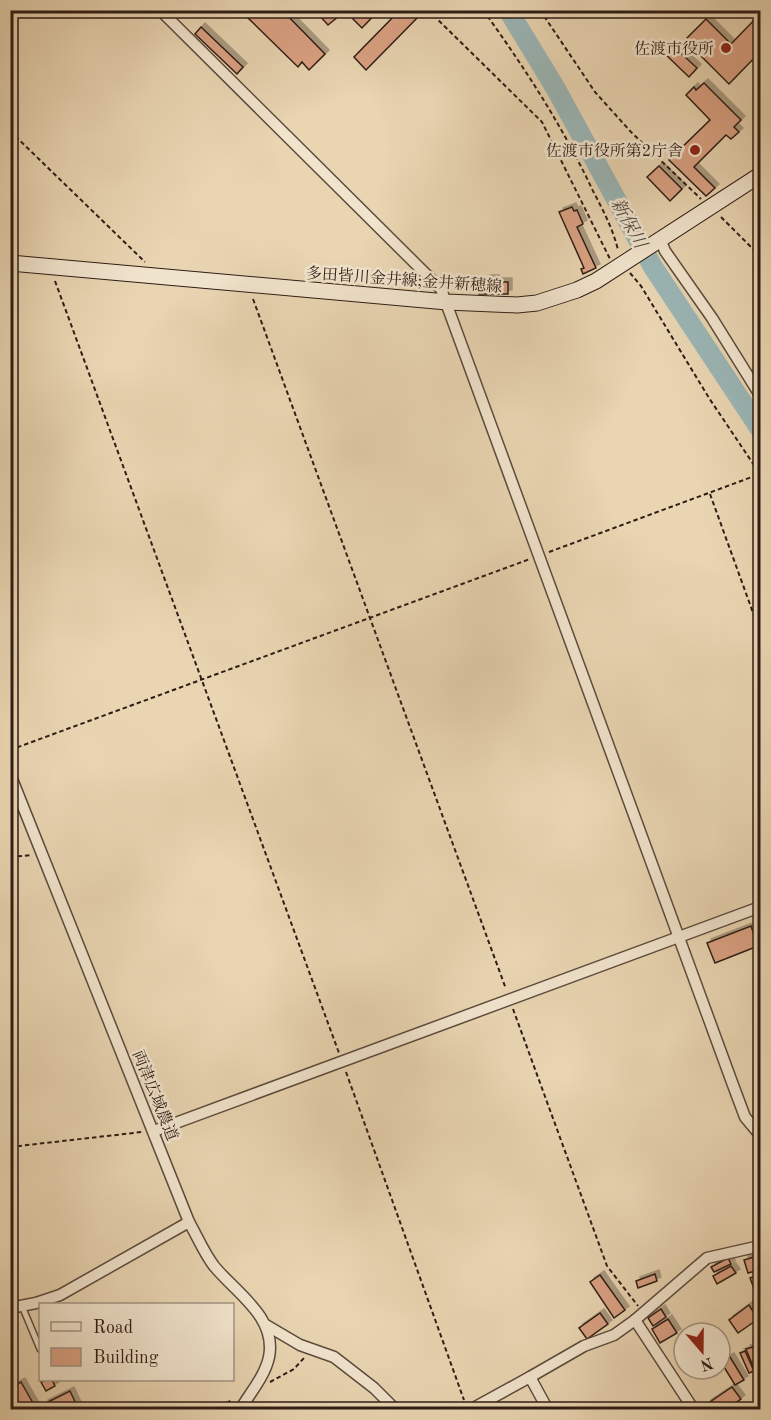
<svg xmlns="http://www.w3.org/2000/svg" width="771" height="1420" font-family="'Old Standard TT','Noto Serif JP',serif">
  <defs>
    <filter id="shadow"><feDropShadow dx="4" dy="-4" stdDeviation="0" flood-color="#0004"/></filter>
  </defs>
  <rect width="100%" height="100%" fill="#e9d5b2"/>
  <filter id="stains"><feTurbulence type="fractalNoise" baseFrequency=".00333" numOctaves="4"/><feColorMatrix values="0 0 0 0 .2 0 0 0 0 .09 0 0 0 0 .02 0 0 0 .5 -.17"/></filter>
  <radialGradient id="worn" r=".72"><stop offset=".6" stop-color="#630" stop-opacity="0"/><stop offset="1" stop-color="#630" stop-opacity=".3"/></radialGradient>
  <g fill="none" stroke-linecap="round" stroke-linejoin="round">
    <polyline stroke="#9ab6b6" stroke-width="20" points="508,10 556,89 653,267 760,429"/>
  </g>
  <g fill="#dba284" stroke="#2e1d16" stroke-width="1.5" filter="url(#shadow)">
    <polygon points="248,10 282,10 325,54 309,70 302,62 298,67 247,17 251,14"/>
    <polygon points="321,10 379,10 362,28 345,11 328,25 318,14"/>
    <polygon points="400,10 414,10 419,16 366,70 354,57"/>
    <polygon points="760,14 760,52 729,84 685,40 706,19 731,44"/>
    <polygon points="201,27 243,67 237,74 195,34"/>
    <polygon points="672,45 697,68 689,77 664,53"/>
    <polygon points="704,83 741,120 734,127 739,132 731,139 726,135 694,167 715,188 706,196 669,160 710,120 686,95 694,87 696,90"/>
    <polygon points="659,166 682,189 670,201 647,177"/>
    <polygon points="572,207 574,211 577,210 583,224 577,227 596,268 583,274 581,269 584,268 559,212"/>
    <polygon points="486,279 495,279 495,282 508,282 508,294 479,294 479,282 486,282"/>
    <polygon points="751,926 758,946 715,963 707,943"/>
    <polygon points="754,1257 759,1270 748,1273 744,1260"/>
    <polygon points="728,1258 731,1264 714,1272 711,1267"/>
    <polygon points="731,1266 736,1273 717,1284 713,1276"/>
    <polygon points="655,1274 657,1281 638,1288 636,1281"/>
    <polygon points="760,1274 760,1305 750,1278"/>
    <polygon points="600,1275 625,1310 614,1318 590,1282"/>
    <polygon points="749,1305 758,1319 738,1333 729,1320"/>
    <polygon points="661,1309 666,1317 653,1326 648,1318"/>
    <polygon points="600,1313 608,1324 587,1339 579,1328"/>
    <polygon points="668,1319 677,1333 660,1343 652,1329"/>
    <polygon points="753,1347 760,1366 754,1369 746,1349"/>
    <polygon points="745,1351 754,1371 749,1373 740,1353"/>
    <polygon points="730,1357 744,1380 735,1385 721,1362"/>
    <polygon points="45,1380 52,1380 55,1386 46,1391 41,1382"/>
    <polygon points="21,1382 37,1410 23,1410 10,1388"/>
    <polygon points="732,1387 741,1399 725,1410 711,1410 707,1404"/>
    <polygon points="70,1391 78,1408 46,1410 44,1404"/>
  </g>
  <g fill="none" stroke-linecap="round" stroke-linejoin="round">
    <g stroke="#5d4b3d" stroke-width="8">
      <polyline id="service" points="22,1306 40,1349"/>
    </g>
    <g stroke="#5d4b3d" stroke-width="13">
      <g id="minor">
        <polyline points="160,10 441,289 733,1085 745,1117 760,1135"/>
        <polyline points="660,239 665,251 712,318 760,395"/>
        <path d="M10,774l179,448c8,14 15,31 25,44 22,27 63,51 55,91 -4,19 -19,36 -29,53"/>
        <polyline points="154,1131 760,907"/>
        <polyline points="10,1308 36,1303 60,1295 189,1222"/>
        <polyline points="635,1320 694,1410"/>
        <polyline points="266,1325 300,1345 334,1357 374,1388 396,1410"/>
        <polyline points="530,1377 584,1346 614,1335 635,1320 707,1258 760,1246"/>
        <polyline points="470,1410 530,1377 548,1410"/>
        <polyline points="760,1410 760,1409"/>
      </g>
    </g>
    <g stroke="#2e1d16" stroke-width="17">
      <polyline id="secondary" points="10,263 447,302 517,305 537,303 577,290 596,281 760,175"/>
    </g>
    <g stroke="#2e1d16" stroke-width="2" stroke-dasharray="4.5 3" stroke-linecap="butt">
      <polyline points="428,10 542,122 610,259"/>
      <path d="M483,10c42,58 80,117 110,181 10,19 20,38 25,59"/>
      <polyline points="540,10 595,92 631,132 701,199"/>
      <polyline points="10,131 145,262"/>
      <polyline points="721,217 760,256"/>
      <polyline points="630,273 641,286 709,398 760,474"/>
      <polyline points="55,281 339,1053"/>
      <polyline points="253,299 506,989"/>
      <polyline points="710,494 760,632"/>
      <polyline points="549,552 760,474"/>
      <polyline points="10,750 530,559"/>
      <polyline points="10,857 32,855"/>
      <polyline points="513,1009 607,1266 638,1306"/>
      <polyline points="346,1072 464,1400"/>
      <polyline points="10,1147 142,1132"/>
      <polyline points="270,1382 294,1369 304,1358"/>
      <polyline points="213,1410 232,1400"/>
    </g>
    <use href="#service" stroke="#f1e4cd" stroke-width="5"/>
    <use href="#minor" stroke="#f1e4cd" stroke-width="10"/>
    <use href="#secondary" stroke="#f1e4cd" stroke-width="15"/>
  </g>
  <g fill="#8f2418" stroke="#f1e4cd" stroke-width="2">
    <circle cx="726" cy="48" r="6"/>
    <circle cx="695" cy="150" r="6"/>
  </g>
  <g text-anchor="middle" stroke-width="5" stroke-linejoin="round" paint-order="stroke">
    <g font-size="16" fill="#2e1d16" stroke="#f1e4cd" text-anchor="end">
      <text x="714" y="54">佐渡市役所</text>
      <text x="683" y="156">佐渡市役所第2庁舎</text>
    </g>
    <g font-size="16" fill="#2e1d16" stroke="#f1e4cd">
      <text transform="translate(404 279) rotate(4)" y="6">多田皆川金井線;金井新穂線</text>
      <text transform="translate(156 1095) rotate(68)" y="6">両津広域農道</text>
    </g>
    <g font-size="18" font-style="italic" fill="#4e4b46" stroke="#f1e4cd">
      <text transform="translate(629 223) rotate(61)" y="6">新保川</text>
    </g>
  </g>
  <rect width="771" height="1420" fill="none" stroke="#e9d5b2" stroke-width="36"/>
  <rect x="12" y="12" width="747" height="1396" fill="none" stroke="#2e1d16" stroke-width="3"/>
  <rect x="18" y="18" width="735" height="1384" fill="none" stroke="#2e1d16" stroke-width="1.5"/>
  <rect x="39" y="1303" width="195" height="78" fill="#f1e4cd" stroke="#a39484" stroke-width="1.5"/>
  <rect x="51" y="1322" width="30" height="9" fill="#f1e4cd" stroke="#a39484" stroke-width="1.5"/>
  <text x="93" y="1333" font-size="18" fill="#2e1d16">Road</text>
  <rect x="51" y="1348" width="30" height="18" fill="#dba284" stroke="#a39484" stroke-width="1.5"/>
  <text x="93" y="1363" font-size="18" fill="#2e1d16">Building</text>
  <g transform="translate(702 1351) rotate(160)"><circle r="28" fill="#f1e4cd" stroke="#a39484" stroke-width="1.5"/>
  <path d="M0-4.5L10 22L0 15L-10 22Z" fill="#8f2418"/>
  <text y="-9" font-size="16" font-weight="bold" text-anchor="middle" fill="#2e1d16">N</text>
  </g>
  <rect width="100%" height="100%" filter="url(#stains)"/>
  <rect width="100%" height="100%" fill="url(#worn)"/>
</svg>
